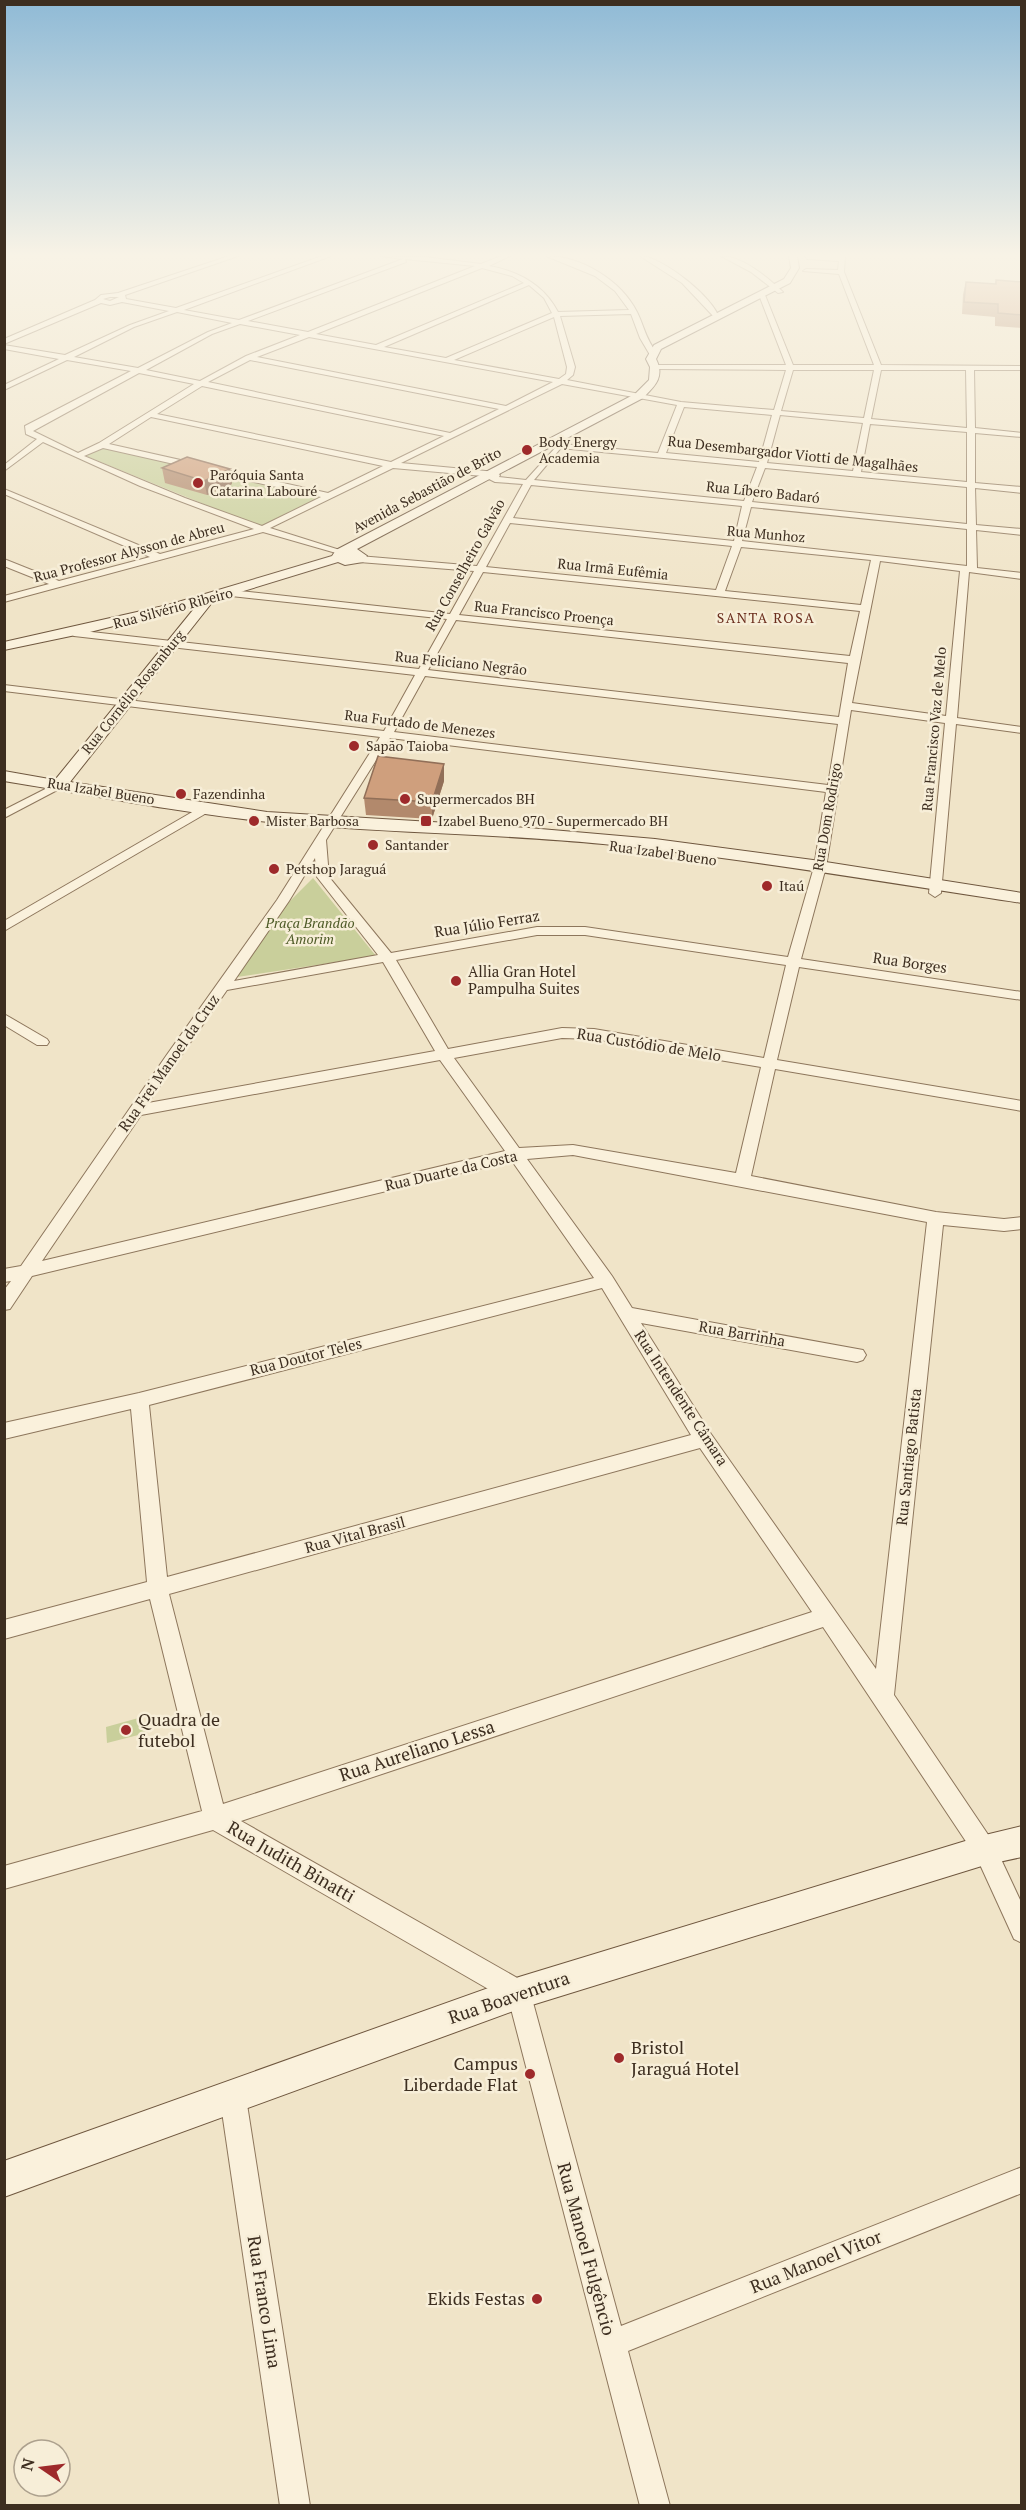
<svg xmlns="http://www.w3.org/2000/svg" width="1026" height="2510" font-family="'PT Serif',serif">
  <rect width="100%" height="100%" fill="#f0e4c8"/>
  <g fill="#c9cf9b">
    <polygon points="104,447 322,497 260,527 86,456"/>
    <polygon points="313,878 376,956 237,977 285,906"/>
    <polygon points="142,1717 146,1733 107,1743 106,1727"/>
  </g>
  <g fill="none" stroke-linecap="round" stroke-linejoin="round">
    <polyline stroke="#6f938a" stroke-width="2" points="4,257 8,256"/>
    <g stroke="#8d765c" stroke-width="2">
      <g id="street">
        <path d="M229,256h9l-113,39 1,4 50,9 146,-52h9l-147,54 55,10 164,-61 -22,-3 43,1 57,7 20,-8h9l-21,10c29,5 55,19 69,46l71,-2 -14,-19 -20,-15 -49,-20c35,0 75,24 91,56 7,14 9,28 20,41l-7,2 -10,-17 -9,-24 -71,2 15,51 -2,8 -6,5 114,22 93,8 12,-40 -131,-1 -4,-2 4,-2h131l-27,-70 3,-2 3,2 28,70h81l-35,-91 -36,-3 3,-2 32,1 1,-9 -32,-2 -2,-3h40l-1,16 37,93 141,1v4h-48l1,58 47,5v4l-47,-4v50l47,4v6l-47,-5 1,37 46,4v6l-46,-5 1,38 45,5v6l-53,-7 -12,146 65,9v6l-66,-9 -15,169 -6,4 -6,-4 16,-170 -94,-13 -25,157 -25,92 221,33v8l-223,-33 -22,93 245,41v10l-247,-42 -24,107 185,36 68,7 18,-2v12l-18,2 -61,-6 -49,470 99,147 29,62v39l-8,-4 -37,-81 -154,-231 -582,194 287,163 93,342 401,-159v26l-394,158 42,155h-30l-131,-505 -296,-171 -209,59v-23l198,-55 -52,-212 -146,40v-19l143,-38 -16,-173 -127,30v-16l135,-30 455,-115 -82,-117 -480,115 -22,33 -6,1v-20l7,-9 -7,1v-13l17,-3 145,-210 111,-156 103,-163 -376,-46v-6l380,46 31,-56 -341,-39 -5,-3 5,-3 345,39 28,-50 -216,-23 -5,-3 5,-3 219,24 24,-43 -115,-9 -5,-3 5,-3 118,10 46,-82 -28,-2 -12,-6 -90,-8 -123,60 73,23v4l-80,-23 -259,70v-6l45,-12 -45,-18v-7l55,22 91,-24 -146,-63v-5l156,65 94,-25 -114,-43 -97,-44 -39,29v-6l33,-26 -11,-5 -1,-8 106,-55 -64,-11 -63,30v-5l55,-26 -55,-10v-4l61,10 65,-30 39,-14 -47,-9 -12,3 -9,-2 -97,41v-5l91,-39 6,-5 17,-2zM405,259l70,7 -167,66 -60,-11 158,-59zM482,268l30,8 12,7 -148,62 -60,-11zM529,285l15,13 8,15 -106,45 -62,-11zM110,297h9l-9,4 -7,-2zM177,312l55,11 -24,9 -70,36 -64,-11 60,-30zM554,317l13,50 -1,7 -7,5 -105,-19zM240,324l60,11 -54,21 -46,25 -54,-11 66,-36zM309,337l244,45 -47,24 -249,-49zM250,360l249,49 -49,24 -242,-51zM793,370h81l-10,48 -83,-7zM881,370h85l1,58 -96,-9zM139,373l55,11 -95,59 -21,10 -45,-22zM562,384l115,21 -19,48 -95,-9 -4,2 1,2 197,19 -13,34 -210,-21 26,-31 -4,-2 -30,33 -27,-3 1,-2 -4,-3 -95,-9zM202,386l242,50 -53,26 -234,-48zM684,407l88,8 -13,47 -93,-9zM780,415l83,8 -10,48 -86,-8zM151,417l232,49 -55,27 -219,-49zM870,424l97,8v50l-106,-10zM103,448l218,49 -59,29 -77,-28 -101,-42zM765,468l202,19v37l-215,-22zM531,485l211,21 -8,35 -221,-23zM751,507l216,22v37l-225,-25zM510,523l222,23 -16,44 -230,-23zM741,547l130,13 -10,45 -136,-14zM880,561l80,10 -14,145 -94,-13zM483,572l377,39 -10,45 -391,-41zM456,620l392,43 -9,54 -411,-47zM425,676l413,48 -10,61 -434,-53zM390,738l436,54 -12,75 -26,90 -203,-30h-48l-146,26 -62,-76 -3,-37zM315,858l2,19 61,78 -144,26 55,-80zM537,935h48l201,30 -22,93 -170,-29 -32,-1 -114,21 -52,-89zM383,962l52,89 -287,52 79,-113zM562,1038l32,1 167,28 -25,106 -163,-28 -54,3 -65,-90zM440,1060l65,91 -463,110 99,-146zM573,1155l354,67 -51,447 -165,-235 -70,-111 216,39 6,-2 3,-5 -3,-5 -231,-42 -20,-32 -85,-117zM602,1288l89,147 -524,142 -18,-172zM700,1448l112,164 -589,192 -54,-210z"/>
        <path d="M640,256c22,0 75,43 79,62h-4l-33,-35z"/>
        <path d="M721,256c22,0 47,22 62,36l-5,1 -27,-21z"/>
        <polygon points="59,782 65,785 63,787 4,818 4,810"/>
        <polygon points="206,804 210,805 210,811 4,931 4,921"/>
        <polygon points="4,1014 47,1039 49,1042 47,1045 37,1045 4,1025"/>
        <polygon points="233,2085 242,2089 246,2098 310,2506 280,2506 220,2098 224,2089"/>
      </g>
    </g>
    <g stroke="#6f573f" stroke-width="2">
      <g id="secondary">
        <path d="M789,256h8l2,12 -9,15 -129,66 -5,10c9,18 -1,27 -13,39l-286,151 10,7 -4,6 -18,3 -7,-3 -124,38 -144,182 197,30 262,16 126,11 158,21 209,33v10c-140,-21 -279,-45 -419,-59 -111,-11 -223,-11 -334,-22 -89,-9 -177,-27 -265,-41v-10l51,9 142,-175 -107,27 -86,18v-8l164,-37 164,-49 4,-6 299,-156 14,-14 1,-13 -4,-8 8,-14 130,-66 7,-11z"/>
        <polygon points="1022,1826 1022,1857 985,1865 519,2009 4,2197 4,2161 519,1977 985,1835"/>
      </g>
    </g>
    <use href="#street" fill="#faf1dc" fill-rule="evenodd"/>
    <use href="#secondary" fill="#faf1dc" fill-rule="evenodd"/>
  </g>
  <g fill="#b2896c">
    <polygon points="996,280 1022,282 1022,328 995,326 995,317 962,314 963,294 966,282 995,284"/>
    <polygon points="162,468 232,484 207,495 165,483"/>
    <polygon points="444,764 444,781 432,819 366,815 364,798"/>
  </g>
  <g fill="#916f58">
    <polygon points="230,469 232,484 207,495 204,481"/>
    <polygon points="444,764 444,781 432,819 432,802"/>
  </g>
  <g fill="#cf9f7d" stroke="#916f58" stroke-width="1.5">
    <polygon points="996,280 1022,282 1022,315 998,313 998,304 964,302 966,282 996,284"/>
    <polygon points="187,457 230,469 204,481 162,468"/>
    <polygon points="378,756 444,764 432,802 364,798"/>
  </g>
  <linearGradient id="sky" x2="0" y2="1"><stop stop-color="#8fbad6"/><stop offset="0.42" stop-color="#f8f3e6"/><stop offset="1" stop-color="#f8f3e6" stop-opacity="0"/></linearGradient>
  <rect width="1026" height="607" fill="url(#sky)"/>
  <g fill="#9e2a2b" stroke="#f7eed8" stroke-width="2">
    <circle cx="527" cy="450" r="6"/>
    <circle cx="198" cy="483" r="6"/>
    <circle cx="354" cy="746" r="6"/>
    <circle cx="181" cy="794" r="6"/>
    <circle cx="405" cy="799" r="6"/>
    <circle cx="254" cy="821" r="6"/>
    <rect x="420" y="815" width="12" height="12" rx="3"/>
    <circle cx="373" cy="845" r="6"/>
    <circle cx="274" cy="869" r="6"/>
    <circle cx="767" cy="886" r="6"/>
    <circle cx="456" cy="981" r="6"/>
    <circle cx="126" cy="1730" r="6"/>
    <circle cx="619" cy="2058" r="6"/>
    <circle cx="530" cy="2074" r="6"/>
    <circle cx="537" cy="2299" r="6"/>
  </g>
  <g text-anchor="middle" stroke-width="5" stroke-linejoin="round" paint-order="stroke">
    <g font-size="14" fill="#3d2e20" stroke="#f7eed8" text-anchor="start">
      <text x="539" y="447">Body Energy<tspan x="539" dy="16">Academia</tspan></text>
      <text x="210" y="480">Paróquia Santa<tspan x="210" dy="16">Catarina Labouré</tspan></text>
      <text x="366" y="751">Sapão Taioba</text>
      <text x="193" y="799">Fazendinha</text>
      <text x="417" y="804">Supermercados BH</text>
      <text x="266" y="826">Mister Barbosa</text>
      <text x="438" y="826">Izabel Bueno 970 - Supermercado BH</text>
      <text x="385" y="850">Santander</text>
      <text x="286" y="874">Petshop Jaraguá</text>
      <text x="779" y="891">Itaú</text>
    </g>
    <g font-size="14" fill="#3d2e20" stroke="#f7eed8">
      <text transform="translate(793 454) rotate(6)" y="5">Rua Desembargador Viotti de Magalhães</text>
      <text transform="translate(427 490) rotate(-28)" y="5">Avenida Sebastião de Brito</text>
      <text transform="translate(763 492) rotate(6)" y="5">Rua Líbero Badaró</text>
      <text transform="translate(766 534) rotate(5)" y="5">Rua Munhoz</text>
      <text transform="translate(129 552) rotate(-15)" y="5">Rua Professor Alysson de Abreu</text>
      <text transform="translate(465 565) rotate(-61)" y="5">Rua Conselheiro Galvão</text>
      <text transform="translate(613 569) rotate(6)" y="5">Rua Irmã Eufêmia</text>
      <text transform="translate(173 608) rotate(-15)" y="5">Rua Silvério Ribeiro</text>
      <text transform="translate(544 613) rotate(6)" y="5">Rua Francisco Proença</text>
      <text transform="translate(461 663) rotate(6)" y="5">Rua Feliciano Negrão</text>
      <text transform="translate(133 692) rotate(-51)" y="5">Rua Cornélio Rosemburg</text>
      <text transform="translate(420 724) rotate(7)" y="5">Rua Furtado de Menezes</text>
      <text transform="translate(934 729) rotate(-85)" y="5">Rua Francisco Vaz de Melo</text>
      <text transform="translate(101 791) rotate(9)" y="5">Rua Izabel Bueno</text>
      <text transform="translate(827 817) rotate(-80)" y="5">Rua Dom Rodrigo</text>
      <text transform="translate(663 853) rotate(8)" y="5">Rua Izabel Bueno</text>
    </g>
    <g font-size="14" letter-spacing="1.5" fill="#6b2e1e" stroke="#f7eed8">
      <text x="766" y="623">SANTA ROSA</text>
    </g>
    <g font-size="14" font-style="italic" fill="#4d5a26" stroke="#f7eed8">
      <text x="310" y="928">Praça Brandão<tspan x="310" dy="16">Amorim</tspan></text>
    </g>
    <g font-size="15" fill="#3d2e20" stroke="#f7eed8">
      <text transform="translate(487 924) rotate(-9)" y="5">Rua Júlio Ferraz</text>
      <text transform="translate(910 963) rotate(8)" y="5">Rua Borges</text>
      <text transform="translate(649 1045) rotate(9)" y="5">Rua Custódio de Melo</text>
      <text transform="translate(169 1063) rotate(-55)" y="5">Rua Frei Manoel da Cruz</text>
      <text transform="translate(451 1171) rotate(-13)" y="5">Rua Duarte da Costa</text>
      <text transform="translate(742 1334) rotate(10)" y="5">Rua Barrinha</text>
      <text transform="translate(306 1357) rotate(-14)" y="5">Rua Doutor Teles</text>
      <text transform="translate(681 1398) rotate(57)" y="5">Rua Intendente Câmara</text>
      <text transform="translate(909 1457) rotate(-84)" y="5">Rua Santiago Batista</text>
      <text transform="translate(355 1535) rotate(-15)" y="5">Rua Vital Brasil</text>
    </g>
    <g font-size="15" fill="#3d2e20" stroke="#f7eed8" text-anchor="start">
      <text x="468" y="977">Allia Gran Hotel<tspan x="468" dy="17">Pampulha Suites</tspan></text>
    </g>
    <g font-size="18" fill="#3d2e20" stroke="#f7eed8" text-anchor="start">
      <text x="138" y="1726">Quadra de<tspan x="138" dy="21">futebol</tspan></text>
      <text x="631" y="2054">Bristol<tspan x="631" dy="21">Jaraguá Hotel</tspan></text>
      <text x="518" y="2070" text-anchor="end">Campus<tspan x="518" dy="21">Liberdade Flat</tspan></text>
      <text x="525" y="2305" text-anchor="end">Ekids Festas</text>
    </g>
    <g font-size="18" fill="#3d2e20" stroke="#f7eed8">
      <text transform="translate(417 1751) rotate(-18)" y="6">Rua Aureliano Lessa</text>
      <text transform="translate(291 1862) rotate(30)" y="6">Rua Judith Binatti</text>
      <text transform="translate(509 1998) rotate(-19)" y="6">Rua Boaventura</text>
      <text transform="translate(586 2249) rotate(75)" y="6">Rua Manoel Fulgêncio</text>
      <text transform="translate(816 2262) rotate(-22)" y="6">Rua Manoel Vitor</text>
      <text transform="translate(264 2302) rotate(81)" y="6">Rua Franco Lima</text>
    </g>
  </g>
  <rect width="1026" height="2510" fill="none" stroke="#3d2e20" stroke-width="12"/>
  <g transform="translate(42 2468) rotate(284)"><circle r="28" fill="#f7eed8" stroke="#ada18e" stroke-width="1.5"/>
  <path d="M0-4.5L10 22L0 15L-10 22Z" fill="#9e2a2b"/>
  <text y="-9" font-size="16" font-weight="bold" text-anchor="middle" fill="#3d2e20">N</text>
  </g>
</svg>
